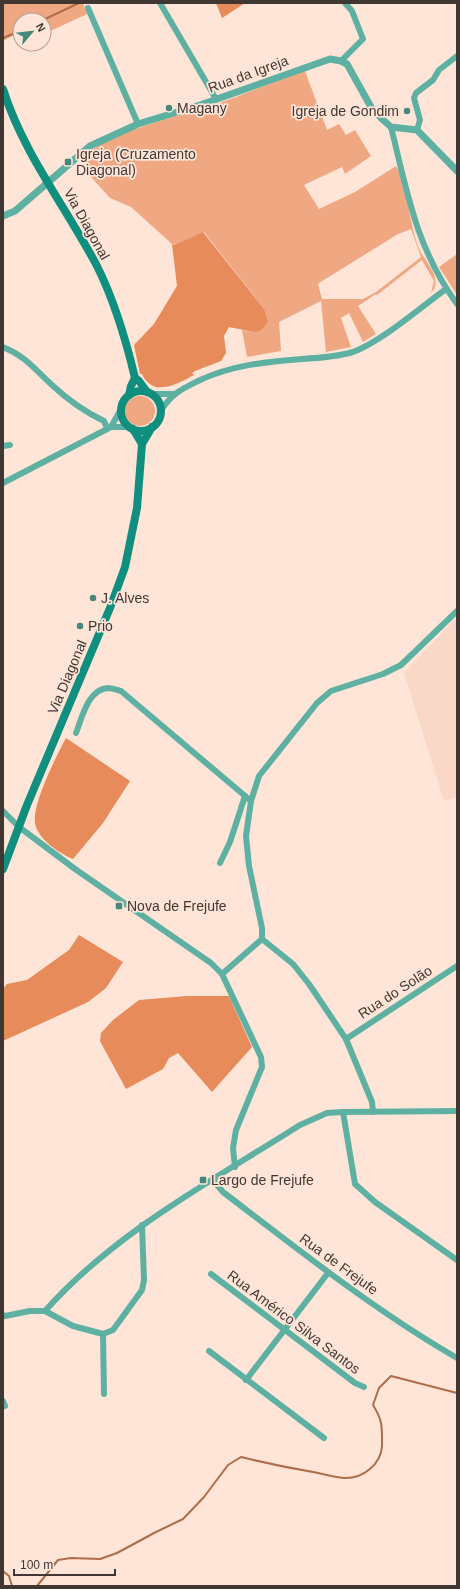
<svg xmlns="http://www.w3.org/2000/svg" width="460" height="1589" font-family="Helvetica,sans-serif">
  <rect width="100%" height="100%" fill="#ffe5d8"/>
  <polygon fill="#f9d8c7" points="457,617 457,797 444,801 404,673"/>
  <g fill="#efa882" fill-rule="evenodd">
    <polygon points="3,3 83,3 87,14 44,34 44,20 20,20 20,32 3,41"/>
    <path d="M305,71l22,59 12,-6 7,11 9,-5 16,26 -26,18 -3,-7 -38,18 15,24 36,-17 41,-26c11,17 14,60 22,80 5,14 27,33 13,47l3,-12 -12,-21 -45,35 -1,-1 -18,12 18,28 -13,8 -14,-29 -8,5 10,29 -25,5 -5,-51 -42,21 2,29 -34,6 -5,-27 12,2 10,-23 -60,-77 -30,13 -2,-1 -41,-37 -21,-9 -19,-21 -8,-20c28,-26 96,-41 133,-53 30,-10 59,-23 89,-33zM411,229l10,28 -45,35 -13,7h-41l-4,-15 1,-1 79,-49z"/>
    <polygon points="457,254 457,295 439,267"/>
    <circle cx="140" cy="411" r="15"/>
  </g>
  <g fill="#e68b59">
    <polygon points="216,3 245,3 222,18"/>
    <path d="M203,232l61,77 4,13 -8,9 -6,1 -25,-5 -5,9 2,17 -5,8 -26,10 -3,2 2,2c-17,9 -41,23 -52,-1h-2l-6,-29 20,-21 23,-38 -5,-42 2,1z"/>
    <path d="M66,738l64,43 -27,42 -30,36c-13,-5 -37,-21 -38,-37 -2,-20 21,-65 31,-84z"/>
    <polygon points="79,935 123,962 106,988 88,1002 3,1041 3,989 7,984 27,980 69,950"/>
    <polygon points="187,996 229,996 252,1047 212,1092 178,1053 169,1058 163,1069 126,1089 100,1041 101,1033 113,1020 139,1000"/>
  </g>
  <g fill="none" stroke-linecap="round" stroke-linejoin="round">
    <g stroke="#ae6c48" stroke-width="2">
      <polyline points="43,20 79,3"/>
      <polyline points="3,38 20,31"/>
      <polyline points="3,1571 9,1576 12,1586"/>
      <path d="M37,1586l21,-26 13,-2 29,1 17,-6 39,-21 27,-13 21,-22 24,-32 13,-8c24,6 48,11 72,15 10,2 21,5 31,6 18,1 37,-13 38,-32 0,-19 1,-25 -9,-41l6,-17 12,-12 66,17"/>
    </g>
    <g stroke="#5eb1a2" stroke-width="6">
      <polyline points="160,3 216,99"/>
      <polyline points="88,8 138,124"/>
      <polyline points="341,61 363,39 352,11 345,3"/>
      <path d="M391,127c16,64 25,121 66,177"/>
      <polyline points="417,130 420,120 414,98 416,93 433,80 439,70 457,56"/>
      <path d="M3,347c24,10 31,22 49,38 15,14 33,27 52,36l3,7"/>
      <polyline points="151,394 173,394"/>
      <path d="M161,410c12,-17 19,-20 37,-29 33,-16 67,-19 104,-22 17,-1 34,-2 51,-7 28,-10 68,-45 93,-63"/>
      <polyline points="111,427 121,409"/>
      <polyline points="3,446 10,445"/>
      <polyline points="3,483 111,427 129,427"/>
      <path d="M76,733c6,-15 12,-44 32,-45 4,0 9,2 13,3l130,110"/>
      <polyline points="3,811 19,827 75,869 211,963 222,974 261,1057 262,1067 236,1130 233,1148 235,1167"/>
      <polyline points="220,863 230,842 245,796"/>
      <polyline points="262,939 262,928 249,866 246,836 251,801 259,776 317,703 331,691 383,674 401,665 457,611"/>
      <polyline points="262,939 293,964 309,984 346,1039 372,1102 373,1112"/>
      <polyline points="222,974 262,939"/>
      <polyline points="346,1039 457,966"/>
      <polyline points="343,1112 355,1184 375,1202 457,1260"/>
      <path d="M213,1180l10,12c76,58 151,118 234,166"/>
      <polyline points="211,1274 355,1383 364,1387"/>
      <polyline points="45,1311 73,1326 103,1334 113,1330 142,1290 144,1280 142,1225"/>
      <path d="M3,1315l2,1 25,-5h15c70,-79 167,-130 255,-186l27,-12 16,-1 114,-1"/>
      <polyline points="103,1334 104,1394"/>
      <polyline points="209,1351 324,1438"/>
      <polyline points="246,1380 328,1273"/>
      <polyline points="3,1401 5,1406"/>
    </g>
    <polyline stroke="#5eb1a2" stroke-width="7" points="3,216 15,211 90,146 138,124 200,105 330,59 341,61 347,64 371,107 382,119 391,127 417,130 457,171"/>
    <g stroke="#108f7e" stroke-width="8">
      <path d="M3,89c20,64 63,118 94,177 18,36 29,74 38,112l4,3 8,11"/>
      <circle cx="141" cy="411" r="20"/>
      <polyline points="129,395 131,386 135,378"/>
      <polyline points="133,429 142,444"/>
      <polyline points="3,869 27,805 110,608 125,567 137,508 142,444 152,427"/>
    </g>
  </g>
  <g fill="#45887c" stroke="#ffe5d8" stroke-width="1.5">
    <circle cx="169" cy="108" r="4"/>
    <circle cx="407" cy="111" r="4"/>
    <rect x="64" y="158" width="8" height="8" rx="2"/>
    <circle cx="93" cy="598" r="4"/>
    <circle cx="80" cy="626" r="4"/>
    <rect x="115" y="902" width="8" height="8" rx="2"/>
    <rect x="199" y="1176" width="8" height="8" rx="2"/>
  </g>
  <g text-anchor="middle" stroke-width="3.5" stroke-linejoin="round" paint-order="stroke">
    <g font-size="14" fill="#413732" stroke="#ffe5d8">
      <text transform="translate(248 74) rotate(-20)" y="5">Rua da Igreja</text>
      <text transform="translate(87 224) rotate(61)" y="5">Via Diagonal</text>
      <text transform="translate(67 677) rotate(-67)" y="5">Via Diagonal</text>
      <text transform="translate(395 992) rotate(-33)" y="5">Rua do Solão</text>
      <text transform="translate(339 1264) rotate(36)" y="5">Rua de Frejufe</text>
      <text transform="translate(294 1322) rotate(37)" y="5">Rua Américo Silva Santos</text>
    </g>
    <g font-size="14" fill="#413732" stroke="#ffe5d8" text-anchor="start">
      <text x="177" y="113">Magany</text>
      <text x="399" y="116" text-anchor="end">Igreja de Gondim</text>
      <text x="76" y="159">Igreja (Cruzamento<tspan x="76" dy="16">Diagonal)</tspan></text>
      <text x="101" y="603">J. Alves</text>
      <text x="88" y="631">Prio</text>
      <text x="127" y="911">Nova de Frejufe</text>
      <text x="211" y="1185">Largo de Frejufe</text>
    </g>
  </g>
  <rect width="460" height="1589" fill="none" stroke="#413732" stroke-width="8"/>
  <g transform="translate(32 32) rotate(62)"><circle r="19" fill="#ffe5d8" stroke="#b39f96"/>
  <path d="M0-3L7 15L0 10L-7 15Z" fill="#45887c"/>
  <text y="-6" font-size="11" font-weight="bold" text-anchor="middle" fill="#413732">N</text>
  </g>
  <path d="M14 1569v6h101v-6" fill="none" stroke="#413732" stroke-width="2"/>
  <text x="20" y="1569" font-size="12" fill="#413732" stroke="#ffe5d8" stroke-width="3" paint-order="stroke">100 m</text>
</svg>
